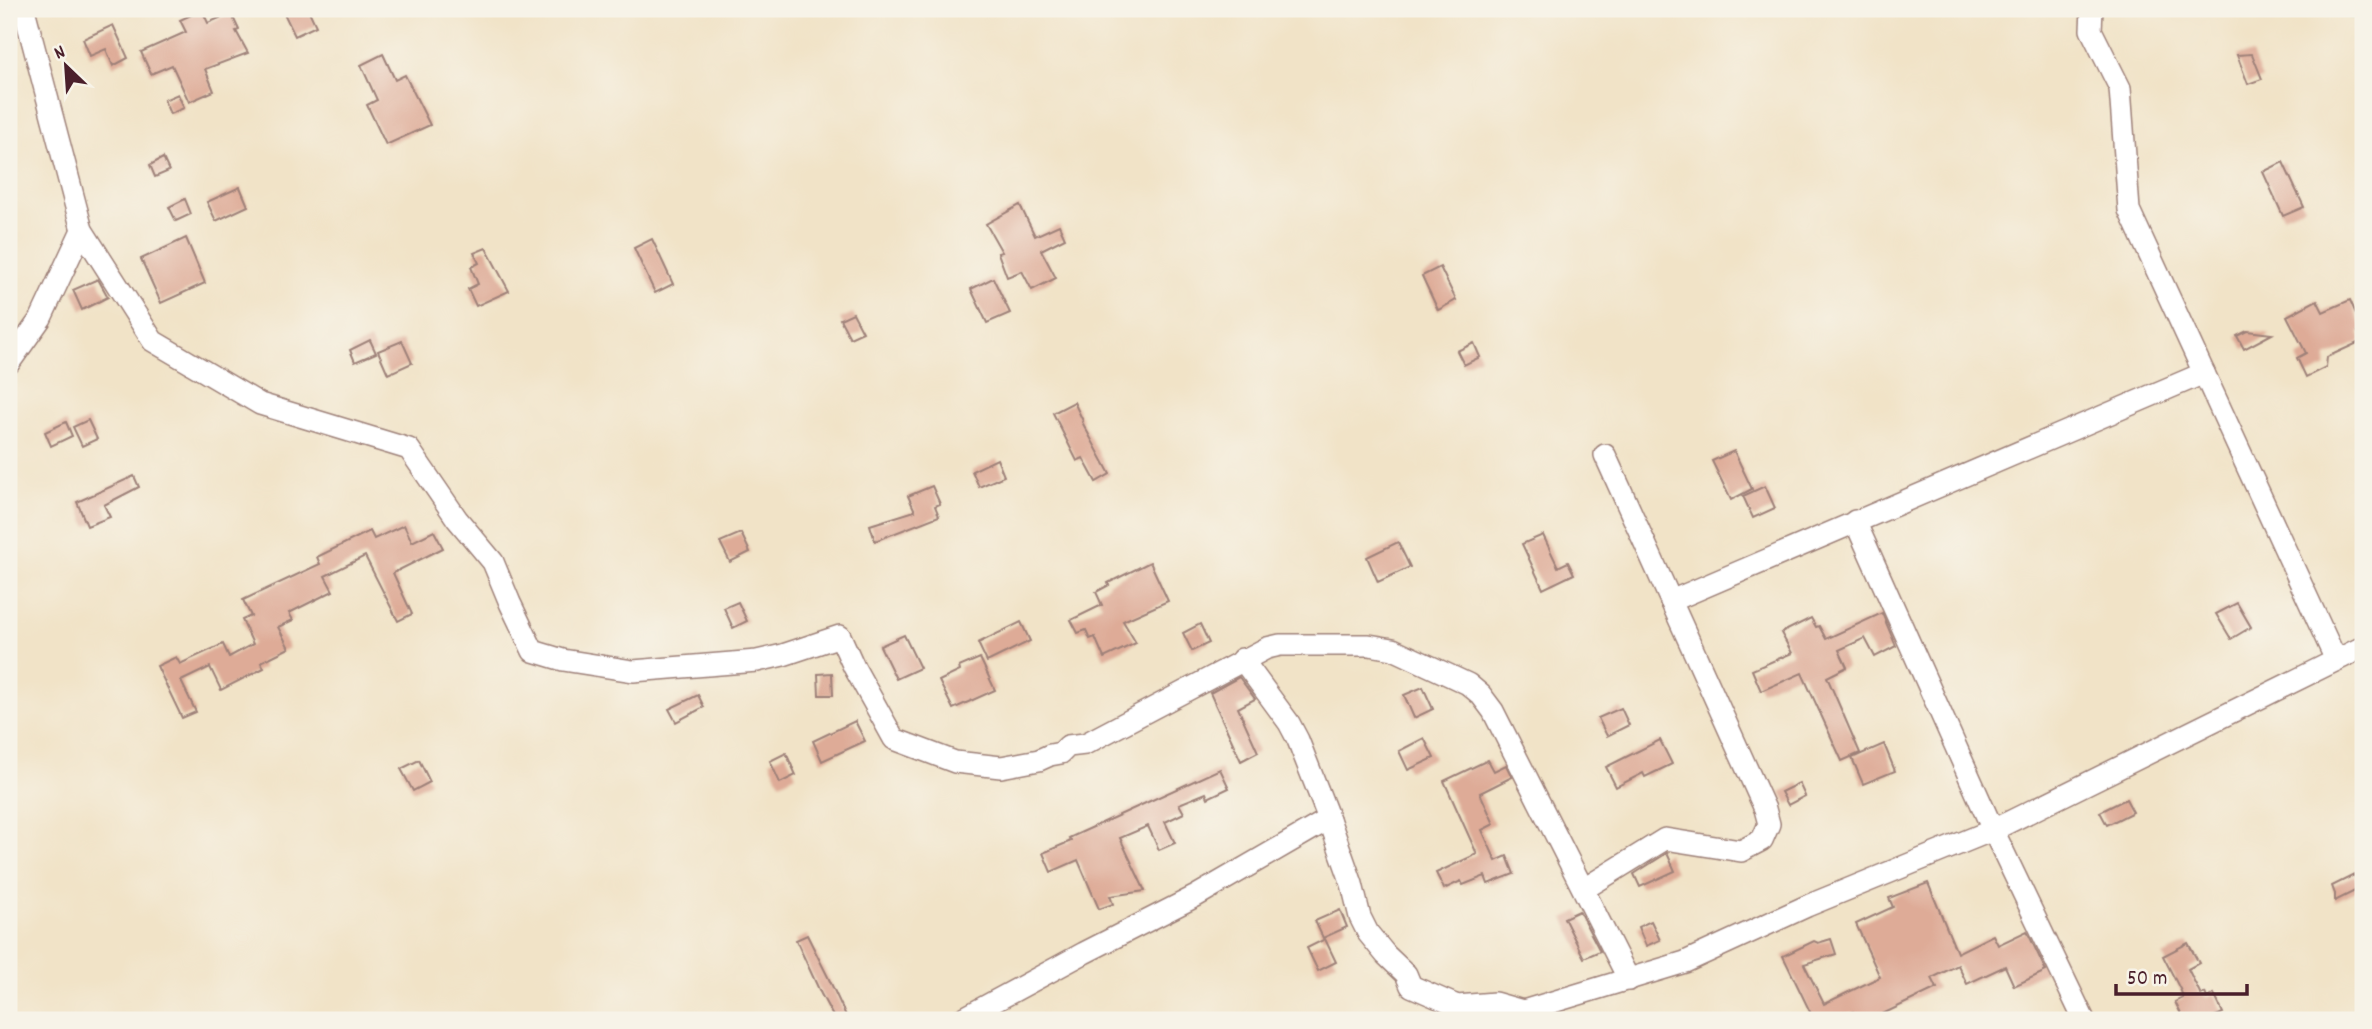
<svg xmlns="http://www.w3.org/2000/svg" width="2372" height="1029" font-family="Dekko,sans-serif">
  <rect width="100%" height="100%" fill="#f7f3e8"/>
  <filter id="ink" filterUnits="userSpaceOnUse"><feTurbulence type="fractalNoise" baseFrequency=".0143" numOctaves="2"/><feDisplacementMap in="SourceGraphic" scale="14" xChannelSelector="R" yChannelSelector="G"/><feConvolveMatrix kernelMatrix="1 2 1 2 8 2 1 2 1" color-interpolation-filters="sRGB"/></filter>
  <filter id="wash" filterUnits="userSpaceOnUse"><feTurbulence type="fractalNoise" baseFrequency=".00686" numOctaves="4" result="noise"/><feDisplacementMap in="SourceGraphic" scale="28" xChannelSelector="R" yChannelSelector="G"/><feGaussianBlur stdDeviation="1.57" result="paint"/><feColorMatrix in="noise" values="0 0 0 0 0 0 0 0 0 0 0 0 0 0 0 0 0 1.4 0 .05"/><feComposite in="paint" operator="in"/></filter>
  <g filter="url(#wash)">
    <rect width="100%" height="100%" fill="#f1e3c7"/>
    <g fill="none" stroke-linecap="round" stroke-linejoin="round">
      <polyline stroke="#4bb6c7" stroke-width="5" points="2313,9 2363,17"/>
    </g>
    <g id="blocks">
      <g fill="#deab97">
        <polygon points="282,9 308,9 316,26 295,36"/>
        <polygon points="202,10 208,23 231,13 239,30 236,31 248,53 205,69 214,91 189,102 172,65 151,74 141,52 186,32 180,20"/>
        <polygon points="113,25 128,58 113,66 106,49 90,56 83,39"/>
        <polygon points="383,54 395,80 405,75 430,125 386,145 367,105 377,100 361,65"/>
        <polygon points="2252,54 2262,79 2248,84 2237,55"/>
        <polygon points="178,94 184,108 170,114 164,100"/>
        <polygon points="163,158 169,171 155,177 150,165"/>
        <polygon points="2283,162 2304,207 2283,216 2263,172"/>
        <polygon points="240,187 248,206 216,221 207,202"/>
        <polygon points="185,199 191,214 176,221 169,207"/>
        <polygon points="1020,205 1035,236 1059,225 1065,238 1041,250 1056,278 1032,290 1022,271 1007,277 998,253 1002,252 986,224"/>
        <polygon points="186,238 205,283 161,303 141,259"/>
        <polygon points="652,239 673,284 655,293 634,248"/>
        <polygon points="486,248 509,291 476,306 468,289 478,284 471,267 479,263 474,253"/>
        <polygon points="1440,267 1456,300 1438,310 1422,276"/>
        <polygon points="993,278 1010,313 987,323 971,289"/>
        <polygon points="98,279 108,297 82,310 73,290"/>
        <polygon points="2317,300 2323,312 2350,300 2363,330 2358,332 2362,341 2327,357 2326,367 2306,377 2297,358 2306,353 2287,316"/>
        <polygon points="853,313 863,332 850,338 840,319"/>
        <polygon points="2247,331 2272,334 2244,349 2237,336"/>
        <polygon points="370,340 376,353 355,362 350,350"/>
        <polygon points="402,341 412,363 388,374 378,351"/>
        <polygon points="1474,343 1480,357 1464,365 1457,351"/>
        <polygon points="1074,402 1083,421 1082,422 1110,474 1096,482 1083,458 1077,461 1053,413"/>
        <polygon points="88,420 97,439 82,446 73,427"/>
        <polygon points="66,422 72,436 51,446 45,432"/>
        <polygon points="1734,451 1752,489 1731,500 1712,461"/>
        <polygon points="997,459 1004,476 979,487 972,471"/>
        <polygon points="134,476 139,487 104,505 110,517 87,526 77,502"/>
        <polygon points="932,486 940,504 935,506 939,516 875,541 870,525 915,511 908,496"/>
        <polygon points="1765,486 1775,508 1753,518 1743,496"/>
        <polygon points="404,525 412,542 434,531 443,548 393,573 412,614 398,621 365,556 325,576 333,591 289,613 293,620 278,627 289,648 261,662 264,668 221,690 210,667 181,681 196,712 182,718 157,666 176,657 180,664 223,644 229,657 253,644 242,620 251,616 243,600 320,564 317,557 370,531 374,539"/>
        <polygon points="741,533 750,552 730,562 720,542"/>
        <polygon points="1543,535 1558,567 1568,562 1574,574 1543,589 1522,544"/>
        <polygon points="1398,542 1410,567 1378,582 1367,557"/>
        <polygon points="1150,562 1168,601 1123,621 1136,643 1104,658 1095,637 1090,639 1086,630 1078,633 1071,620 1102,605 1096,592 1109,585 1108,583"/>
        <polygon points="738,602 747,621 733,628 724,608"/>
        <polygon points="2237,603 2251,627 2231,639 2216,614"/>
        <polygon points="1882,613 1896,646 1875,657 1865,638 1839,650 1847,667 1827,677 1860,753 1842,761 1802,673 1761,691 1752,670 1792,653 1781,633 1811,618 1816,627 1819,626 1826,639"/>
        <polygon points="1021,622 1030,641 987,662 978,643"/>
        <polygon points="1200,624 1209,643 1192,651 1183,633"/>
        <polygon points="904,635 920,668 896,679 880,646"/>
        <polygon points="980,658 995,690 953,709 939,681 960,671 959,667"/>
        <polygon points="832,673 833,695 819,695 818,674"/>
        <polygon points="1239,677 1255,699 1238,708 1258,752 1241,761 1210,693"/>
        <polygon points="1423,687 1433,709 1414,718 1404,695"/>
        <polygon points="698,695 704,707 676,722 669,709"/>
        <polygon points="1621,708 1629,725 1607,736 1598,718"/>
        <polygon points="855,721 865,741 822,761 813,741"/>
        <polygon points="1424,738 1434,758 1408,770 1399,751"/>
        <polygon points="1660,740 1672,764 1645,777 1643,773 1616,787 1606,767"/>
        <polygon points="1884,744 1895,771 1863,784 1852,758"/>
        <polygon points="786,753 796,775 780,783 770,761"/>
        <polygon points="419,760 430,782 413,791 401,769"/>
        <polygon points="1488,760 1494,771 1506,765 1512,777 1480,793 1494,824 1482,830 1496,861 1507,856 1514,874 1488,884 1485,876 1463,885 1461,881 1444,889 1436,873 1477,854 1444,781"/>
        <polygon points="1220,769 1229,788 1208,798 1206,793 1179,804 1184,813 1165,822 1175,843 1159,850 1148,826 1120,838 1145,891 1110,896 1113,904 1099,909 1078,860 1051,872 1043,853 1071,841 1069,838"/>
        <polygon points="1799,783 1805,796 1788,805 1781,792"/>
        <polygon points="2126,799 2133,812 2107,825 2100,812"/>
        <polygon points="1667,853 1675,871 1640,887 1634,874"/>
        <polygon points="2354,875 2361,888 2335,901 2335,894 2332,886"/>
        <polygon points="1928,883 1957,953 1993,935 1998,945 2027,931 2046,971 2014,986 2005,966 1967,984 1958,965 1932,978 1937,988 1870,1020 1857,1020 1853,1012 1835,1020 1814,1020 1783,956 1814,941 1818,943 1831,939 1836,954 1804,964 1824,1004 1880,977 1856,924 1893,907 1889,898"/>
        <polygon points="1340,910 1347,927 1323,938 1315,921"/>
        <polygon points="1579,911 1600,951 1584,958 1564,918"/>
        <polygon points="1651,921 1660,940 1646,946 1638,927"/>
        <polygon points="807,935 828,977 848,1020 835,1020 821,994 796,940"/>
        <polygon points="1325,939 1336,962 1318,971 1307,948"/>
        <polygon points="2188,943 2199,963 2188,969 2201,995 2205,993 2207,998 2214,994 2223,1013 2207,1020 2184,1020 2175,1002 2183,998 2181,991 2163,956"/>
      </g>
    </g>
  </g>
  <g filter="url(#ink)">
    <use href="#blocks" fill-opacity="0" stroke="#9e8179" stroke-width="2"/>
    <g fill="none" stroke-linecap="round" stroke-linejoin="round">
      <g stroke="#9e8179" stroke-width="24">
        <g id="street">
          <polyline points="2092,9 2091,30 2120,88 2129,210 2336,660"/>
          <polyline points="25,13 82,230 153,341 260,404 409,449 457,519 493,562 510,603 533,651 563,660 633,671 757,661 783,655 840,636 854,667 894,739 955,762 1001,767 1039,760 1050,755 1061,753 1068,746 1085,744 1267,648 1280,645 1369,645 1393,649 1468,684 1481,695 1493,711 1629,980"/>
          <polyline points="9,363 41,318 82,230"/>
          <polyline points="1855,521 1993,830 2084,1020"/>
          <polyline points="1671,601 2204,373"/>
          <polyline points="1242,659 1289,723 1298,740 1329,819 1352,884 1360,917 1368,933 1386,955 1406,974 1411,986 1457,1006 1495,1003 1523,1011"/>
          <polyline points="1584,889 1665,839 1741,851 1762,840 1769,824 1765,809 1605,455"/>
          <polyline points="960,1020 1084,953 1196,896 1329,819"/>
          <polyline points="1503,1020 1523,1011 1685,962 1807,906 1993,830 2363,647"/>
        </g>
      </g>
      <use href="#street" stroke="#fff" stroke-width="21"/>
    </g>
  </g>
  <rect width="2372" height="1029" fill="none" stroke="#f7f3e8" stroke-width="35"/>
  <g transform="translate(66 66) rotate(335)" stroke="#f7f3e8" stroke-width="5" paint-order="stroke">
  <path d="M0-5L12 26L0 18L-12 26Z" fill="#4a1f2b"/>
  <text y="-10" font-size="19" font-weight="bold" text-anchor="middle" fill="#4a1f2b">N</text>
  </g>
  <path d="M2116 984v10h131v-10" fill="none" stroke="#4a1f2b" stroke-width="3.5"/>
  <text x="2127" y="984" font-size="21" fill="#4a1f2b" stroke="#f7f3e8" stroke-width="5" paint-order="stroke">50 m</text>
</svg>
